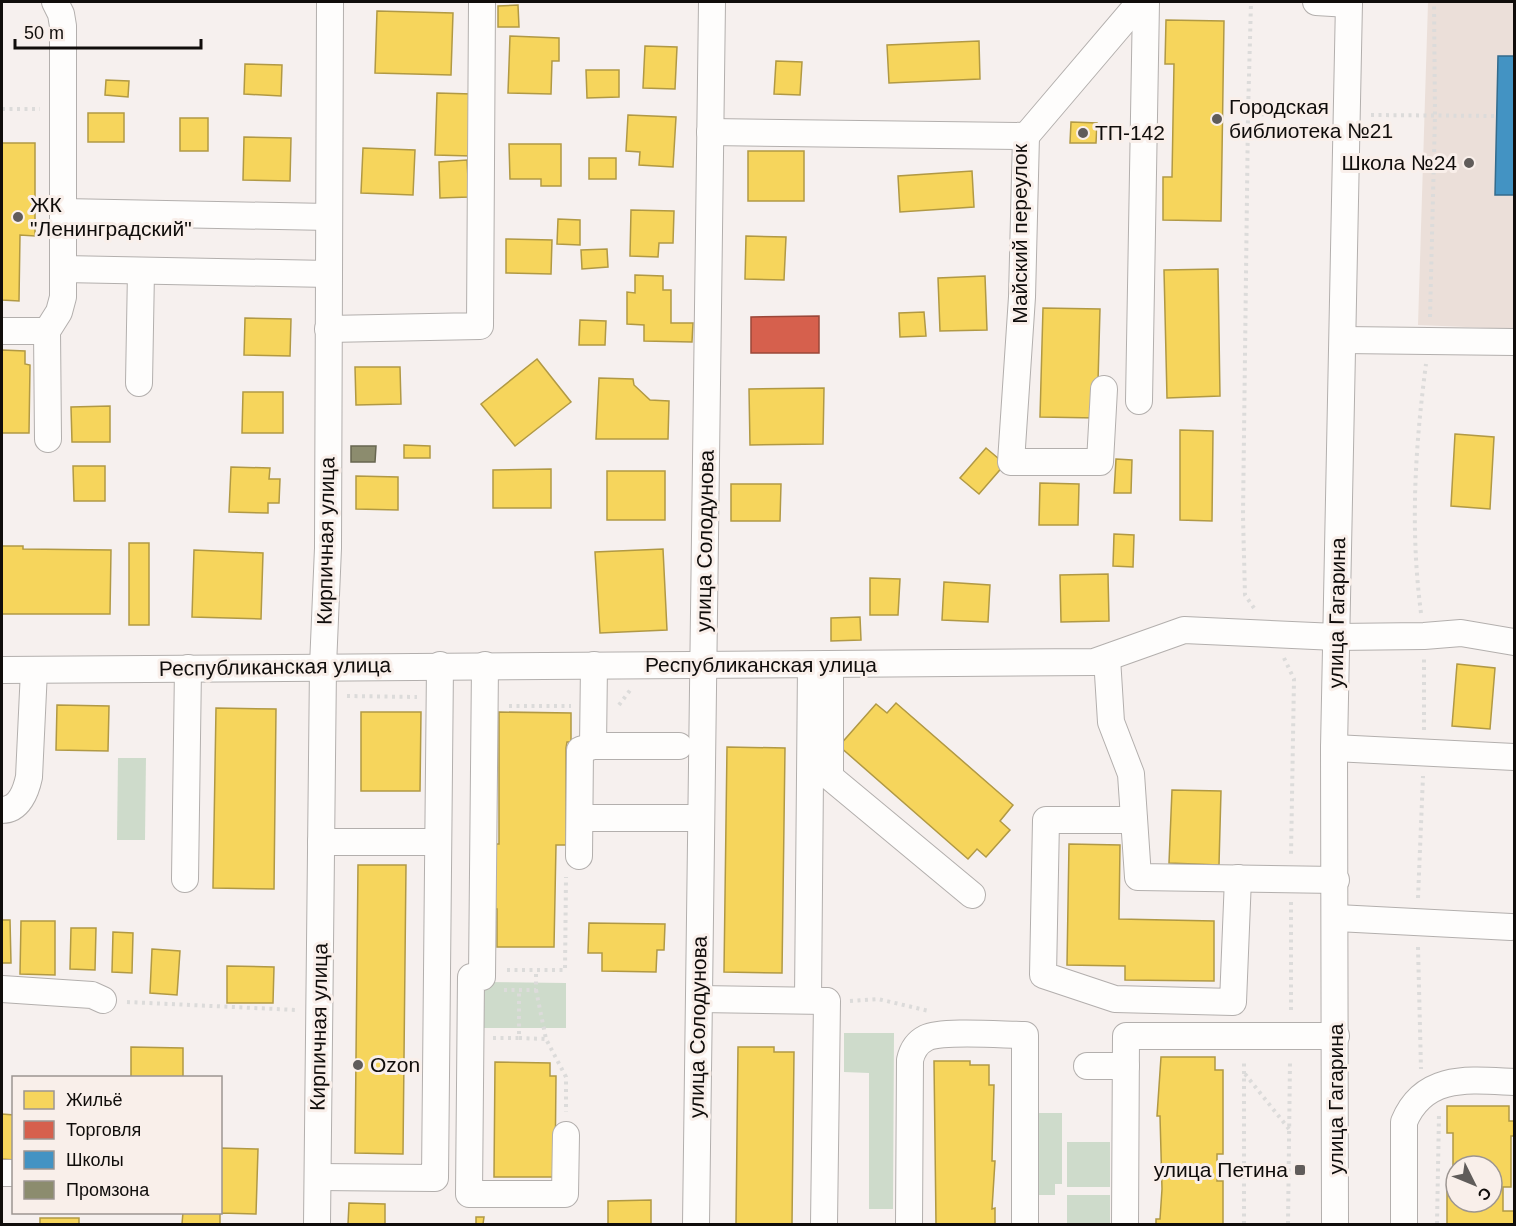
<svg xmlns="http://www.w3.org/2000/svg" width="1516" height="1226" font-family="Helvetica,sans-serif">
  <rect width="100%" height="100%" fill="#f6f0ee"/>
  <polygon fill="#ebdfd9" points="1428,2 1514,2 1514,329 1418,325"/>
  <g fill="#cedbcb">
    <polygon points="118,758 146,758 145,840 117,840"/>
    <polygon points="484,982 566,983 566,1028 484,1028"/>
    <polygon points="844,1033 894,1033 893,1209 869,1209 869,1073 844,1072"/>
    <polygon points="1036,1113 1062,1113 1062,1184 1055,1184 1055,1195 1036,1195"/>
    <rect x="1067" y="1142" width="43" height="45"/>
    <rect x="1067" y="1195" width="43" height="29"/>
  </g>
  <g fill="#f6d55c" stroke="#b19944" stroke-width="1.5" fill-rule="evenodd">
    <polygon points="518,5 519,27 498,27 498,6"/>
    <polygon points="377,11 453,13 451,75 375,73"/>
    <polygon points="1166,20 1224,21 1221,221 1163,220 1163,177 1172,177 1174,64 1165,64"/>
    <polygon points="510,36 559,38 559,61 552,61 551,94 508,93"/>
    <polygon points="979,41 980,79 889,83 887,45"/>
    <polygon points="645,46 677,47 675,89 643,88"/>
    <polygon points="776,61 802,62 800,95 774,94"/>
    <polygon points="245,64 282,65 281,96 244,94"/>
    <polygon points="586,70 619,70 619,97 587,98"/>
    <polygon points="106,80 129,81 128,97 105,95"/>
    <polygon points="437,93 472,94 471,156 435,155"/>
    <rect x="88" y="113" width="36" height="29"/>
    <polygon points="628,115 676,117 673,167 639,165 640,152 626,151"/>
    <rect x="180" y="118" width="28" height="33"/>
    <polygon points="1071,122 1097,123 1096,143 1070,143"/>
    <polygon points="244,137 291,138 290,181 243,180"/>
    <polygon points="2,143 35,143 35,236 20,235 19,301 2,300"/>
    <polygon points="509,144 561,144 561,186 541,186 541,179 510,179"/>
    <polygon points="363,148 415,150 413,195 361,193"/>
    <rect x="748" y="151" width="56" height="50"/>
    <rect x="589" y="158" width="27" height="21"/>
    <polygon points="467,160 469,197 440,198 439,162"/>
    <polygon points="972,171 974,207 900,212 898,176"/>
    <polygon points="631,210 674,211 673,243 659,243 658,257 630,256"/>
    <polygon points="558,219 580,220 580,245 557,244"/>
    <polygon points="746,236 786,237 784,280 745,279"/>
    <polygon points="506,239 552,240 551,274 506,273"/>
    <polygon points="607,249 608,267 582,269 581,250"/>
    <polygon points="1218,269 1220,396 1167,398 1164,270"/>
    <polygon points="635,275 663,276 663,290 671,290 671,323 693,323 692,342 644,341 644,325 627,324 627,292 635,293"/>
    <polygon points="985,276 987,330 940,331 938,278"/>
    <polygon points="1043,308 1100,309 1097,418 1040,417"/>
    <polygon points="924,312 926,336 900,337 899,313"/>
    <polygon points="245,318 291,319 290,356 244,355"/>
    <polygon points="580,320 606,321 605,345 579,345"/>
    <polygon points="2,350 25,351 25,364 30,365 29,433 2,433"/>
    <polygon points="537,359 571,402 515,446 481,404"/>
    <polygon points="355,367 400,367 401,404 356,405"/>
    <polygon points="599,378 633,379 634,385 650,400 669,401 668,439 596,439"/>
    <polygon points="824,388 823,444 750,445 749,389"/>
    <polygon points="243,392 283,392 283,433 242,433"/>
    <polygon points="110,406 110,442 72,442 71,407"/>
    <polygon points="1180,430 1213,431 1212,521 1180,520"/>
    <polygon points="1455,434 1494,437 1490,509 1451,506"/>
    <polygon points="404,445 430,446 430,458 404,458"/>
    <polygon points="986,448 1005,464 979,494 960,478"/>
    <polygon points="1116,459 1132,460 1131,493 1114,493"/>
    <polygon points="73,466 105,466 105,501 74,501"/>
    <polygon points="231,467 270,468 269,479 280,479 279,503 268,503 268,513 229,512"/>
    <polygon points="551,469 551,508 493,508 493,470"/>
    <rect x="607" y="471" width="58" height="49"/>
    <polygon points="356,476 398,477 398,510 356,509"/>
    <polygon points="1040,483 1079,484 1078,525 1039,525"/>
    <polygon points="731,484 781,484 780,521 731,521"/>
    <polygon points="1114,534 1134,535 1133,567 1113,566"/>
    <rect x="129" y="543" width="20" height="82"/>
    <polygon points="2,546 23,546 23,549 111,550 110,614 2,614"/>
    <polygon points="663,549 667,630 600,633 595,552"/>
    <polygon points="194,550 263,553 261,619 192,617"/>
    <polygon points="1108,574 1109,621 1061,622 1060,575"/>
    <polygon points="870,578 900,579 898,615 870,615"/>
    <polygon points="944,582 990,585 988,622 942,620"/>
    <polygon points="860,617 861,640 831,641 831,618"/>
    <polygon points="1457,664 1495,668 1490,729 1452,726"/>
    <polygon points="896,703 1013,805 1000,821 1010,830 986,857 977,849 968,859 839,746 876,704 887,713"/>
    <polygon points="57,705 109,706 108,751 56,750"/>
    <polygon points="216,708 276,709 274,889 213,888"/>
    <polygon points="361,712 421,712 420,791 361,791"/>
    <polygon points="499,712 571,713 571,742 567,742 566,748 566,845 556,845 554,947 497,947 497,909 493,909 494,844 499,844"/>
    <polygon points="727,747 785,748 782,973 724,972"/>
    <polygon points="1172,790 1221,791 1219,865 1169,863"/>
    <polygon points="1069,844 1120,845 1119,919 1214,921 1214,981 1125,980 1125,966 1067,965"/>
    <polygon points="358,865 406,865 403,1154 355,1153"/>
    <polygon points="2,920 10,920 11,963 2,963"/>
    <polygon points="21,921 55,921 55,975 20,974"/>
    <polygon points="589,923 665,924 664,950 657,950 656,972 602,971 602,953 588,953"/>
    <polygon points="71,928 96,928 95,970 70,969"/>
    <polygon points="113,932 133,933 132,973 112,972"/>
    <polygon points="152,949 180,951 177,995 150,993"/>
    <polygon points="227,966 274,967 273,1003 227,1003"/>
    <polygon points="131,1047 183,1048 183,1078 131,1078"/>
    <polygon points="738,1047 774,1047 774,1052 794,1052 792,1224 736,1224"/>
    <polygon points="1161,1057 1215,1057 1215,1070 1223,1070 1223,1154 1217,1154 1217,1181 1223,1181 1223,1224 1156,1224 1156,1219 1160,1219 1162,1189 1160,1116 1157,1116"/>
    <polygon points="934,1061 970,1061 970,1065 989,1065 989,1085 994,1085 992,1161 995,1161 992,1209 995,1208 995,1224 936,1224"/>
    <polygon points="495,1062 550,1063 550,1076 556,1076 555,1177 494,1177"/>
    <path d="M1447,1106h62v15h5v15h-3v51h-8v24h11v13h-67v-38h6v-53h-6zM1456,1166h36v36h-36z"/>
    <polygon points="2,1114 14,1115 14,1160 2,1159"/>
    <polygon points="220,1148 258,1149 256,1214 220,1213 220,1224 182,1224 183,1212 220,1212"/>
    <polygon points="651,1200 651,1224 608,1224 608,1201"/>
    <polygon points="349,1203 385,1204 385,1224 348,1224"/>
    <polygon points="476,1217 484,1217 483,1224 476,1224"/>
    <rect x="40" y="1218" width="39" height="6"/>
  </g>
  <polygon fill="#d6604d" stroke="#9b4739" stroke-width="1.5" points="819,316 819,353 751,353 751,317"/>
  <polygon fill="#4393c3" stroke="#346b8c" stroke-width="1.5" points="1498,56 1514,56 1514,195 1495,195"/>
  <polygon fill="#8c8c6e" stroke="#676650" stroke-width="1.5" points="351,446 376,446 375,462 351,462"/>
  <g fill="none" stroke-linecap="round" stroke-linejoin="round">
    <g stroke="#b3afad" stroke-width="28">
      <g id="minor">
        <polyline points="1316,2 1349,4"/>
        <polyline points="710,132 1026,136 1022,297 1011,462 1100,462 1104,389"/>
        <polyline points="1026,136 1140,2"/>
        <polyline points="63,212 329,217"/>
        <polyline points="63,269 329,274"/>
        <polyline points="328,329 480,326 482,2"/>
        <polyline points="2,331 47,331"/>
        <polyline points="1343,340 1514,342"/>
        <polyline points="139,383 141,271"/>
        <polyline points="1139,401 1146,2"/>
        <polyline points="48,439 47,331 59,312 63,297 63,26 61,14 55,2"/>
        <polyline points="1107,658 1111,722 1131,774 1138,877 1336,880"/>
        <polyline points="485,665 482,977 471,977 469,1194 565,1194 566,1135"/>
        <polyline points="830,666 830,777 972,895"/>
        <polyline points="2,670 1094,662 1184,630 1336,637 1424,636 1461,633 1514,642"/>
        <polyline points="593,746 594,665"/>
        <polyline points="1334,748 1514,757"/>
        <path d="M2,810c17,0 24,-19 27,-33l5,-107"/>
        <polyline points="580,818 701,818"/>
        <polyline points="1134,820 1046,820 1043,975 1115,999 1233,1002 1238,878"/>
        <polyline points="321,842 438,842"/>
        <polyline points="579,856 580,750 593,746 679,746"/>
        <polyline points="185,879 188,668"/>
        <polyline points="1337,918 1511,927"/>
        <polyline points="2,989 92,995 103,1000"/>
        <polyline points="699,999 825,1001"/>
        <polyline points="808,1000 811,665"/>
        <polyline points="1087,1066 1126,1066"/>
        <polyline points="2,1173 14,1173"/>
        <polyline points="318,1177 435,1178 440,665"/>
        <polyline points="317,1224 323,666 328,548 330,2"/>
        <polyline points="696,1224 712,2"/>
        <polyline points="824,1224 827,1001"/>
        <path d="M909,1224l1,-164c2,-9 6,-17 16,-22 16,-8 78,-3 99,-3v189"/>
        <polyline points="1125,1224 1126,1036 1336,1036"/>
        <polyline points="1335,1224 1334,748 1349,2"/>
        <path d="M1404,1224v-102c20,-49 67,-42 110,-40"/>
      </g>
    </g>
    <g stroke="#dcdbda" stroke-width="4" stroke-dasharray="3 4.5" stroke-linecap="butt">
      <polyline points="2,109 40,109"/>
      <polyline points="1248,114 1251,2"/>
      <polyline points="1371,115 1496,116"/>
      <polyline points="1430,317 1435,116 1434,2"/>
      <polyline points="1254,608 1245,595 1243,516 1248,114 1322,115"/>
      <path d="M1421,613c-11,-84 -6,-165 5,-249"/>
      <polyline points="1284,658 1294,679 1291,856"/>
      <polyline points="347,696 417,697"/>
      <polyline points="619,705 631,689"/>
      <polyline points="509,706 571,706"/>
      <polyline points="1424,730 1424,659"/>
      <polyline points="1418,898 1423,776"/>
      <polyline points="1291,902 1291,1012"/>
      <polyline points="1418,947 1421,1069"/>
      <polyline points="507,970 565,970 566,877"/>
      <polyline points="504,990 536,990 536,970"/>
      <polyline points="536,990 546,1039 566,1077 566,1112"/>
      <polyline points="850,1001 878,999 929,1011"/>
      <polyline points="127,1002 297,1010"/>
      <polyline points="493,1038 519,1038 519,990"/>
      <polyline points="519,1038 546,1039"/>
      <polyline points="1245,1074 1289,1129"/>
      <polyline points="1244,1177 1289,1177"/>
      <polyline points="1244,1224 1244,1061"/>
      <polyline points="1288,1224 1290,1061"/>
      <polyline points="1437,1224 1439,1114"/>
    </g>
    <use href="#minor" stroke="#fefdfc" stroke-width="26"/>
  </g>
  <g fill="#605c5a" stroke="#f9efea" stroke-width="2">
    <circle cx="1217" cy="119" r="6"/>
    <circle cx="1083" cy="133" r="6"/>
    <circle cx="1469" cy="163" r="6"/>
    <circle cx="18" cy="217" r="6"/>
    <circle cx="358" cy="1065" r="6"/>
    <rect x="1294" y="1164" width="12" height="12" rx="3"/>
  </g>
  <g text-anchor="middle" stroke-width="6" stroke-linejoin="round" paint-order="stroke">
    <g font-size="21" fill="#100d0b" stroke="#f9efea" text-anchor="start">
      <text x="1229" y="114">Городская<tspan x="1229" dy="24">библиотека №21</tspan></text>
      <text x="1095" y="140">ТП-142</text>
      <text x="1457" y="170" text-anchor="end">Школа №24</text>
      <text x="30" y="212">ЖК<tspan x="30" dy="24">"Ленинградский"</tspan></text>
      <text x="370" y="1072">Ozon</text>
      <text x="1288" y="1177" text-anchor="end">улица Петина</text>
    </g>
    <g font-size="21" fill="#100d0b" stroke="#f9efea">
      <text transform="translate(1020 234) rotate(-90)" y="7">Майский переулок</text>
      <text transform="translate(326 541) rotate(-89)" y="7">Кирпичная улица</text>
      <text transform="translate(705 541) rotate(-89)" y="7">улица Солодунова</text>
      <text transform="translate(1337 613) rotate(-89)" y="7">улица Гагарина</text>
      <text x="761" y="672">Республиканская улица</text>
      <text transform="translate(275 667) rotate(-1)" y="7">Республиканская улица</text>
      <text transform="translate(319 1027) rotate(-89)" y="7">Кирпичная улица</text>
      <text transform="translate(698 1027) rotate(-89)" y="7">улица Солодунова</text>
      <text transform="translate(1336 1099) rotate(-90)" y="7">улица Гагарина</text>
    </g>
  </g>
  <rect width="1516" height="1226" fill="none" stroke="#100d0b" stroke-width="6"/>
  <rect x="12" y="1076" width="210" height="138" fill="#f9efea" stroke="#9c9591" stroke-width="1.5"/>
  <rect x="24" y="1091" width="30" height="18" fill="#f6d55c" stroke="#9c9591" stroke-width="1.5"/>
  <text x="66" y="1106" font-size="18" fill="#100d0b">Жильё</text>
  <rect x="24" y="1121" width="30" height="18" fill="#d6604d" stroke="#9c9591" stroke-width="1.5"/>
  <text x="66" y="1136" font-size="18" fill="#100d0b">Торговля</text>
  <rect x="24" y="1151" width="30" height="18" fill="#4393c3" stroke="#9c9591" stroke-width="1.5"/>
  <text x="66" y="1166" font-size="18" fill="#100d0b">Школы</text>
  <rect x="24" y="1181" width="30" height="18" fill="#8c8c6e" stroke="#9c9591" stroke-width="1.5"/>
  <text x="66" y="1196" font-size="18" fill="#100d0b">Промзона</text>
  <g transform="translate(1474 1184) rotate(133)"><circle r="28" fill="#f9efea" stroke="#9c9591" stroke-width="1.5"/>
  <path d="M0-4.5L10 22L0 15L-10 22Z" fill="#605c5a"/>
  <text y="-9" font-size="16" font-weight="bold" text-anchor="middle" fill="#100d0b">С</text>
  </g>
  <path d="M15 39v9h186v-9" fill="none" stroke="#100d0b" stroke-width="3"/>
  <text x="24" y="39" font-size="18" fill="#100d0b" stroke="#f9efea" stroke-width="4.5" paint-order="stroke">50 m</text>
</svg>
